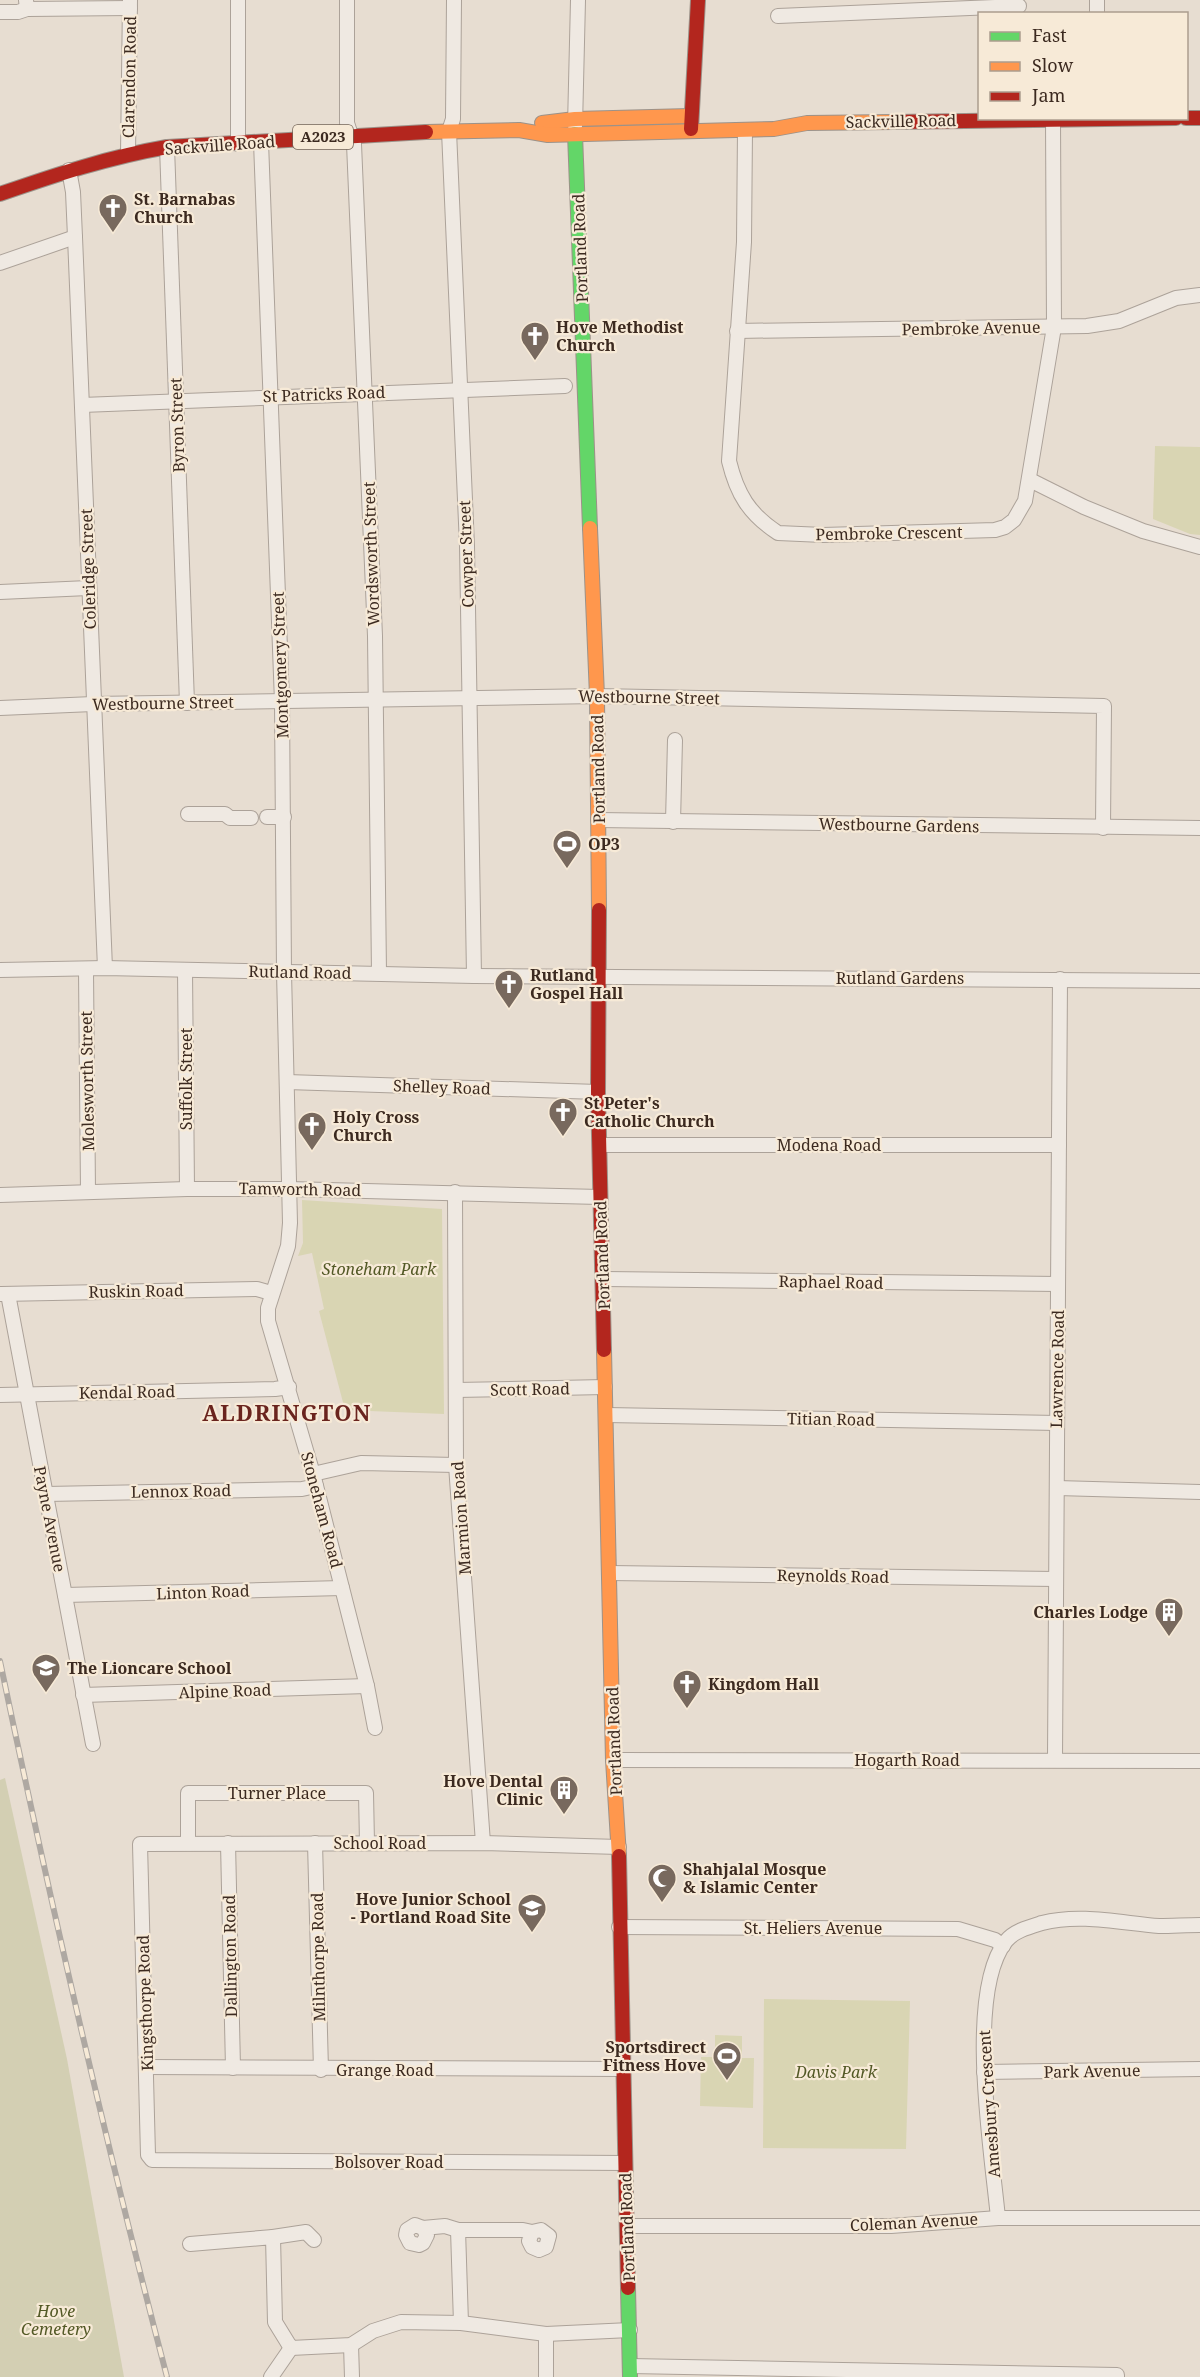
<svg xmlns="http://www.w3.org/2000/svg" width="1200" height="2377" font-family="'Noto Serif',serif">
  <rect width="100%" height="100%" fill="#e7ddd1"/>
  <g fill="#d9d5b3">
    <polygon points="1155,446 1200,447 1200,535 1190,534 1153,519"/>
    <polygon points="302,1200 442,1209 444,1414 345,1410 319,1311 324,1309 312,1253 298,1256 303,1243"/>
    <polygon points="764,1999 910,2001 906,2149 763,2148"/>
    <polygon points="715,2035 742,2036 742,2058 754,2058 753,2108 700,2106 701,2057 715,2057"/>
  </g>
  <polygon fill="#d3cfb3" points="5,1778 67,2059 124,2377 0,2377 0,1780"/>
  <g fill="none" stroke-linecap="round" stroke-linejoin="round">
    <g stroke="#aca299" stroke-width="16">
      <g id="street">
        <polyline points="26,0 27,9 130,8"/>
        <polyline points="347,0 347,123 354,144 375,636 379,973"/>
        <polyline points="454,0 453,119 449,131 467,546 474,976"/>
        <polyline points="1097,0 1097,14"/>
        <polyline points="0,12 18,12 27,9"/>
        <polyline points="778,16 1019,6"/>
        <polyline points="575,126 578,0"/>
        <path d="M745,130l-1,112 -15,219c8,33 20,53 49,72l45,2 172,-5 10,-3 9,-7 11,-19 29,-174 -1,-208"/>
        <polyline points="261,142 282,702 284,972 290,1223 288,1246 268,1308 268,1321 313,1474 367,1686 375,1728"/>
        <polyline points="238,144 238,0"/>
        <polyline points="167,147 187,703"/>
        <polyline points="128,154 130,0"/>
        <polyline points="69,170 73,192 75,237 105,968"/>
        <polyline points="0,263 75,237"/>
        <polyline points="737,331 1087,326 1119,321 1176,298 1200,295"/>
        <polyline points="82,405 565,386"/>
        <polyline points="1030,480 1084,507 1143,531 1200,547"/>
        <polyline points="0,592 88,588"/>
        <polyline points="0,708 93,704 597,696 1104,706 1103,828"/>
        <polyline points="188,814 225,814 230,818 251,818"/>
        <polyline points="267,817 284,817"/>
        <polyline points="598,820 1200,828"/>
        <polyline points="673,822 675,740"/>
        <polyline points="0,970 105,968 474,976 1200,981"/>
        <polyline points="86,970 88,1192"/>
        <polyline points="185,970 187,1189"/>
        <polyline points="287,1082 598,1092"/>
        <polyline points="600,1145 1059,1145"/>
        <polyline points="455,1192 456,1465 483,1843"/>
        <polyline points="0,1195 187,1189 289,1189 600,1197"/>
        <polyline points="604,1279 1058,1284"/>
        <polyline points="1,1294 257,1289 271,1293"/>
        <polyline points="8,1294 93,1744"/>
        <polyline points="456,1390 605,1387"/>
        <polyline points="0,1395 275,1389 289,1387"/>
        <polyline points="606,1415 1057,1423"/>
        <polyline points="313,1474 361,1463 456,1465"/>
        <polyline points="1057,1488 1200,1492"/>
        <polyline points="46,1494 302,1489 316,1486"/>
        <polyline points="609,1573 1056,1579"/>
        <polyline points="65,1595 342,1588"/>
        <polyline points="83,1695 367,1686"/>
        <polyline points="1055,1759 1060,979"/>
        <polyline points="613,1760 1200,1761"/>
        <polyline points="188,1843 188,1793 366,1793 367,1843"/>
        <polyline points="228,1843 233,2068"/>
        <polyline points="315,1843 321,2070"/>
        <polyline points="619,1847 483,1843 140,1844 148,2155 152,2160 625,2163"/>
        <polyline points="619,1927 958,1929 995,1940 1003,1946"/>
        <polyline points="146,2067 623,2069"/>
        <polyline points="984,2072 1200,2069"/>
        <path d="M998,2218c-6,-65 -33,-225 8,-277 8,-10 23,-14 36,-18 38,-10 79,0 117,3 14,0 27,-1 41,-1"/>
        <polyline points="628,2226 891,2226 998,2218 1200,2218"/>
        <polyline points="423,2228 415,2225 407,2230 406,2235 410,2243 419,2245 423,2243 427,2235 423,2228 445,2226 458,2230"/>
        <polyline points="273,2237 306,2232 314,2240"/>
        <polyline points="190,2244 273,2237 275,2322 291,2348 351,2345 373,2331 401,2322 461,2323 546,2334 630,2330"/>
        <polyline points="461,2323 458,2230 523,2230 532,2232 541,2230 549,2236 546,2247 539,2250 532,2247 529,2241 532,2232"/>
        <polyline points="351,2345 352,2377"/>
        <polyline points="630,2366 1117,2375 1117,2377"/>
        <polyline points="271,2377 291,2348"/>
        <polyline points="546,2377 546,2334"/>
      </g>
    </g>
    <g stroke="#9c9289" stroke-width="16">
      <g id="fast">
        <polyline points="575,134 590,528"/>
        <polyline points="628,2288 630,2377"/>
      </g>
    </g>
    <g stroke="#9c9289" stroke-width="16">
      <g id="slow">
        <polyline points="542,123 575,119 690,116"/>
        <polyline points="426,132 519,130 548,135 774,129 807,123 894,122"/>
        <polyline points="590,528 597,696 599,910"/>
        <polyline points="604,1350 613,1760 619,1856"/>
      </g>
    </g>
    <g stroke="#9c9289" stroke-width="16">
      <g id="jam">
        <polyline points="1186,118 1200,118"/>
        <polyline points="894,122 1176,118"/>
        <polyline points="691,129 698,0"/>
        <path d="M0,194c55,-19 109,-37 167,-47l259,-15"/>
        <polyline points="599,910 598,1092 604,1350"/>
        <polyline points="619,1856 628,2288"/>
      </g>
    </g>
    <use href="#street" stroke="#efe9e2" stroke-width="14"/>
    <use href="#fast" stroke="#63d668" stroke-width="14"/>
    <use href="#slow" stroke="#ff974d" stroke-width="14"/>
    <use href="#jam" stroke="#b3261e" stroke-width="14"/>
    <g stroke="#aea8a2" stroke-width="6">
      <path id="rail" d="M0,1661c50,240 105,479 167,716"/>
    </g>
    <use href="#rail" stroke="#f7ead7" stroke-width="4" stroke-dasharray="11" stroke-linecap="butt"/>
  </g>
  <defs>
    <g id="church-pin" transform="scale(1.5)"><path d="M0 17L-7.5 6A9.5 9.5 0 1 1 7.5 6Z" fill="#78695e" stroke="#f7ead7"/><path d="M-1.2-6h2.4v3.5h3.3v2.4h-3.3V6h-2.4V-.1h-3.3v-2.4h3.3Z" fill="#fff"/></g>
    <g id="stadium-pin" transform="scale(1.5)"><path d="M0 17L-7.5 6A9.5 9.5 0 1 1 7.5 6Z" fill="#78695e" stroke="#f7ead7"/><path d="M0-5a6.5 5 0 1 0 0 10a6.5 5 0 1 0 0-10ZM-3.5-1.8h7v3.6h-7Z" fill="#fff"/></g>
    <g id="building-pin" transform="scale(1.5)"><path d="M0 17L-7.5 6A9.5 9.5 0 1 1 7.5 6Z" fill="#78695e" stroke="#f7ead7"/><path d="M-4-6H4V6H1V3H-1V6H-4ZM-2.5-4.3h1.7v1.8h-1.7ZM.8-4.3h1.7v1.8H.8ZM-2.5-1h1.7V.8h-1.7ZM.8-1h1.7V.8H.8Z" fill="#fff"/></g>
    <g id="school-pin" transform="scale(1.5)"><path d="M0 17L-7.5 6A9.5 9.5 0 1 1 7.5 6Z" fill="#78695e" stroke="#f7ead7"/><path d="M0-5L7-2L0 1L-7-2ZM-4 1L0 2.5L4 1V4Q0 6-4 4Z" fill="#fff"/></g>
    <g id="mosque-pin" transform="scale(1.5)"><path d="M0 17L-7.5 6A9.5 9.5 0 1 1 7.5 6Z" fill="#78695e" stroke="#f7ead7"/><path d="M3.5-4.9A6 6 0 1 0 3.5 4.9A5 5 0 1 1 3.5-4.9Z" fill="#fff"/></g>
  </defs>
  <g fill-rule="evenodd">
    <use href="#church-pin" x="113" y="208"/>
    <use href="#church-pin" x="535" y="336"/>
    <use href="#stadium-pin" x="567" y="844"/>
    <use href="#church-pin" x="509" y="984"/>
    <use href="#church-pin" x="563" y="1112"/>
    <use href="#church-pin" x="312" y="1126"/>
    <use href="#building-pin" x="1169" y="1612"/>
    <use href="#school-pin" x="46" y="1668"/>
    <use href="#church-pin" x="687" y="1684"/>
    <use href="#building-pin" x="564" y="1790"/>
    <use href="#mosque-pin" x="662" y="1878"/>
    <use href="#school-pin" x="532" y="1908"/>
    <use href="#stadium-pin" x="727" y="2056"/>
  </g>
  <g text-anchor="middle" stroke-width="4.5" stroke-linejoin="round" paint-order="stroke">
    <rect fill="#f7ead7" stroke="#746457" stroke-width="1.5" x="293" y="125" width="60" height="24" rx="4.5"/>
    <g font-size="15" font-weight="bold" fill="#3c2a20">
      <text x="323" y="142">A2023</text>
    </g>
    <g font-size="16" fill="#3c2a20" stroke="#f7ead7">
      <text transform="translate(129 77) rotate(-89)" y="6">Clarendon Road</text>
      <text transform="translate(901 121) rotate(-1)" y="6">Sackville Road</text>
      <text transform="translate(220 145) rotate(-4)" y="6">Sackville Road</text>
      <text transform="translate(580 248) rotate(-92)" y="6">Portland Road</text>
      <text transform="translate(971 328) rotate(-1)" y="6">Pembroke Avenue</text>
      <text transform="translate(324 394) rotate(-2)" y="6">St Patricks Road</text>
      <text transform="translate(177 425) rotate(-92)" y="6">Byron Street</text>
      <text transform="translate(889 533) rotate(-1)" y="6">Pembroke Crescent</text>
      <text transform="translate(371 554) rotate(-92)" y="6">Wordsworth Street</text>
      <text transform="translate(466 554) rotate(-92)" y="6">Cowper Street</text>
      <text transform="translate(88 569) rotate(-92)" y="6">Coleridge Street</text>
      <text transform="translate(280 665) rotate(-92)" y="6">Montgomery Street</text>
      <text transform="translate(649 697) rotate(1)" y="6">Westbourne Street</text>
      <text transform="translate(163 703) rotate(-1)" y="6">Westbourne Street</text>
      <text transform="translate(598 769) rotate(-91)" y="6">Portland Road</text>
      <text transform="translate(899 825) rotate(1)" y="6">Westbourne Gardens</text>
      <text transform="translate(300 972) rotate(1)" y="6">Rutland Road</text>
      <text x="900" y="984">Rutland Gardens</text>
      <text transform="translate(186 1079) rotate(-90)" y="6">Suffolk Street</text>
      <text transform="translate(87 1081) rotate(-91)" y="6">Molesworth Street</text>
      <text transform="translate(442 1087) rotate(2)" y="6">Shelley Road</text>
      <text x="829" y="1151">Modena Road</text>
      <text transform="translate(300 1189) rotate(1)" y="6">Tamworth Road</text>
      <text transform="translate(602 1255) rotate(-92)" y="6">Portland Road</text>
      <text transform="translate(831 1282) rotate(1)" y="6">Raphael Road</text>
      <text transform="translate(136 1291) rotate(-1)" y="6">Ruskin Road</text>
      <text transform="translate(1057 1369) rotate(-89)" y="6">Lawrence Road</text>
      <text transform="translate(530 1389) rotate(-1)" y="6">Scott Road</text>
      <text transform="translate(127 1392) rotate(-1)" y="6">Kendal Road</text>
      <text transform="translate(831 1419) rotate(1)" y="6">Titian Road</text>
      <text transform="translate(181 1491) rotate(-1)" y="6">Lennox Road</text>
      <text transform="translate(322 1510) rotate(75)" y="6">Stoneham Road</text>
      <text transform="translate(461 1518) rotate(-94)" y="6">Marmion Road</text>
      <text transform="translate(50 1519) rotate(79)" y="6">Payne Avenue</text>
      <text transform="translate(833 1576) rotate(1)" y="6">Reynolds Road</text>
      <text transform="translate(203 1592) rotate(-2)" y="6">Linton Road</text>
      <text transform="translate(225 1691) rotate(-2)" y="6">Alpine Road</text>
      <text transform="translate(614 1741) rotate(-92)" y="6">Portland Road</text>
      <text x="907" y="1766">Hogarth Road</text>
      <text x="277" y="1799">Turner Place</text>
      <text x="380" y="1849">School Road</text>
      <text x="813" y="1934">St. Heliers Avenue</text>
      <text transform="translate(230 1956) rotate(-91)" y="6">Dallington Road</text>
      <text transform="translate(318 1957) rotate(-91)" y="6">Milnthorpe Road</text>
      <text transform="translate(145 2003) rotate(-92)" y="6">Kingsthorpe Road</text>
      <text x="385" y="2076">Grange Road</text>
      <text transform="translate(1092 2071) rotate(-1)" y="6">Park Avenue</text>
      <text transform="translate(989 2104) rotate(-94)" y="6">Amesbury Crescent</text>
      <text x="389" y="2168">Bolsover Road</text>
      <text transform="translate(914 2222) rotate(-3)" y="6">Coleman Avenue</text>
      <text transform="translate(627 2227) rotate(-92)" y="6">Portland Road</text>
    </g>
    <g font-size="16" font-weight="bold" fill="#3c2a20" stroke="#f7ead7" text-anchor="start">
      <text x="134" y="205">St. Barnabas<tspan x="134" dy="18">Church</tspan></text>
      <text x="556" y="333">Hove Methodist<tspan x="556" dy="18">Church</tspan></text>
      <text x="588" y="850">OP3</text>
      <text x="530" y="981">Rutland<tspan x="530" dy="18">Gospel Hall</tspan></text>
      <text x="584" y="1109">St Peter's<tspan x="584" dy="18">Catholic Church</tspan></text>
      <text x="333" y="1123">Holy Cross<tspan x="333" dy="18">Church</tspan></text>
      <text x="1148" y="1618" text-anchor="end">Charles Lodge</text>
      <text x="67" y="1674">The Lioncare School</text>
      <text x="708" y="1690">Kingdom Hall</text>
      <text x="543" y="1787" text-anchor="end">Hove Dental<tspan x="543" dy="18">Clinic</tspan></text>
      <text x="683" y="1875">Shahjalal Mosque<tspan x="683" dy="18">&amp; Islamic Center</tspan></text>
      <text x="511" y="1905" text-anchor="end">Hove Junior School<tspan x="511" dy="18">- Portland Road Site</tspan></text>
      <text x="706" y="2053" text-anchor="end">Sportsdirect<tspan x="706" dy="18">Fitness Hove</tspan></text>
    </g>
    <g font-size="16" font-style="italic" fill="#535926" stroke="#f7ead7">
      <text x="379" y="1275">Stoneham Park</text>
      <text x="836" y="2078">Davis Park</text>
      <text x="56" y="2317">Hove<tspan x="56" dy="18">Cemetery</tspan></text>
    </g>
    <g font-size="22" font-weight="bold" letter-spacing="1.5" fill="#6a241e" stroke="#f7ead7">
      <text x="287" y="1421">ALDRINGTON</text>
    </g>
  </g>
  <rect x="978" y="12" width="210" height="108" fill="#f7ead7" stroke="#ac9d8e" stroke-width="1.5"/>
  <rect x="990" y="32" width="30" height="9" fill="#63d668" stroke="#ac9d8e" stroke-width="1.5"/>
  <text x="1032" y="42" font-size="18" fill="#3c2a20">Fast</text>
  <rect x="990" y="62" width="30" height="9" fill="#ff974d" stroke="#ac9d8e" stroke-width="1.5"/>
  <text x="1032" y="72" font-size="18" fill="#3c2a20">Slow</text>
  <rect x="990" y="92" width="30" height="9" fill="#b3261e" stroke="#ac9d8e" stroke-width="1.5"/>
  <text x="1032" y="102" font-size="18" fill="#3c2a20">Jam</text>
</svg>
